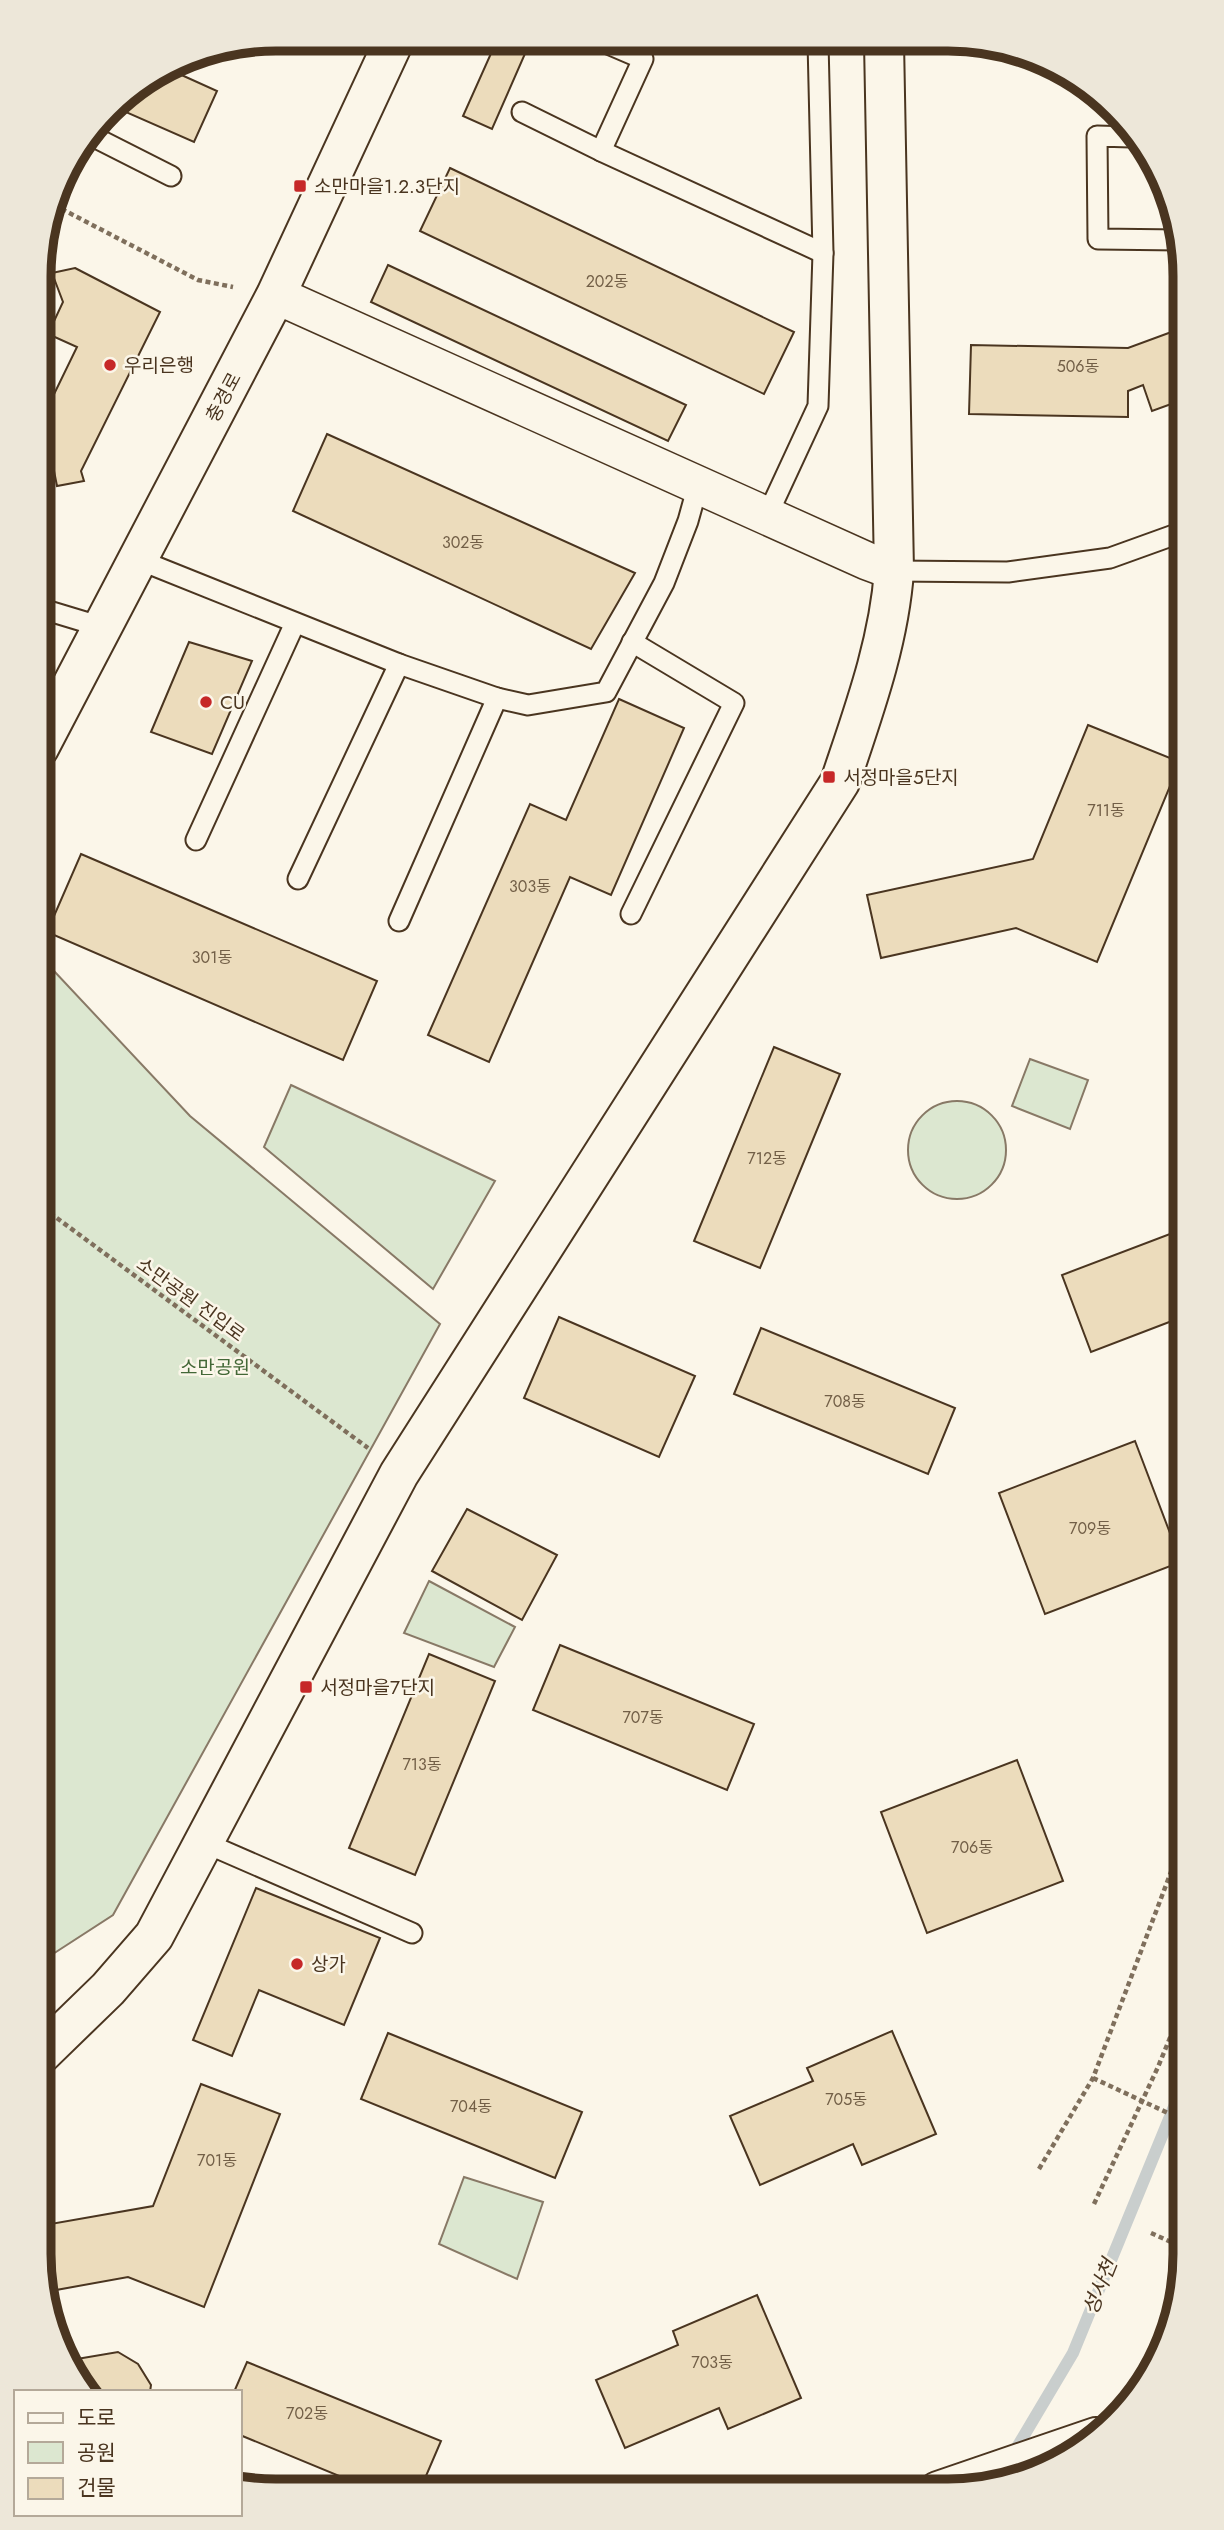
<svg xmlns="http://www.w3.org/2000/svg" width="1224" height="2530" font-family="Jost,'Noto Sans KR',sans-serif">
  <rect width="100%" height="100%" fill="#fbf6e9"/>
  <g fill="#dce7d0" stroke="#887966" stroke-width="2">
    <polygon points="39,955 190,1116 440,1324 113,1915 39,1963"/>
    <polygon points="1030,1059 1088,1080 1070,1129 1012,1106"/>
    <polygon points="291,1085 495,1181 433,1289 264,1147"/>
    <circle cx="957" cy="1150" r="49"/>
    <polygon points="429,1581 515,1627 494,1667 404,1633"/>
    <polygon points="464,2177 543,2202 517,2279 439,2244"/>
  </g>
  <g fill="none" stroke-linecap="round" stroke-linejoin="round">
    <polyline stroke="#c9cecd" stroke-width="12" points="1013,2454 1073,2353 1185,2080"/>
  </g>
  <g fill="#ecdcbc" stroke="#4a3520" stroke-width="2">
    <polygon points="497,40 531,40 492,129 463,116"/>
    <polygon points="166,68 217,91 194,142 112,106 119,98"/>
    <polygon points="450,168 794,332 764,394 420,231"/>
    <polygon points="388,265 686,405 668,441 371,302"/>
    <polygon points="75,268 160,312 81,471 84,481 57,486 53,466 39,459 39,425 77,347 48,334 63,302 52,273"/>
    <polygon points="1185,327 1185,399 1152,411 1143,385 1128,391 1128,417 969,414 971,345 1128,348"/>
    <polygon points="327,434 635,573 591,649 293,511"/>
    <polygon points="189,642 252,661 212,754 151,732"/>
    <polygon points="619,699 684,728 611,895 570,877 489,1062 428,1035 530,804 566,820"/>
    <polygon points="1088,725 1180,762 1097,962 1016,928 881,958 867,895 1033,859"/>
    <polygon points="81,854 377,981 343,1060 47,932"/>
    <polygon points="774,1047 840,1074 760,1268 694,1241"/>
    <polygon points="1185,1190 1185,1316 1091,1352 1062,1275 1178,1231"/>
    <polygon points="559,1317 695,1376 659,1457 524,1398"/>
    <polygon points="761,1328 955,1408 928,1474 734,1394"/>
    <polygon points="1135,1441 1181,1562 1045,1614 999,1493"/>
    <polygon points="467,1509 557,1555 522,1620 432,1571"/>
    <polygon points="560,1645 754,1724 727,1790 533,1710"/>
    <polygon points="429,1654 495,1681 415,1875 349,1848"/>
    <polygon points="1017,1760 1063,1881 927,1933 881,1812"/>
    <polygon points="256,1888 380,1938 344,2025 259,1990 232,2056 193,2040"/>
    <polygon points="892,2031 936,2134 862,2165 853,2144 760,2185 730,2116 813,2081 807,2068"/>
    <polygon points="388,2033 582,2112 555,2178 361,2099"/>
    <polygon points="201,2084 280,2114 204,2307 128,2277 45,2292 38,2255 39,2226 153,2206"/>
    <polygon points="757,2295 801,2398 728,2429 719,2408 625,2448 596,2380 678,2345 673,2331"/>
    <polygon points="118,2352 138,2364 151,2385 150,2392 92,2392 71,2360"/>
    <polygon points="247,2362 441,2441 420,2490 373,2490 240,2435 240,2392 234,2392"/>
  </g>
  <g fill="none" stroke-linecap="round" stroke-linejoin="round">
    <g stroke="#4a3520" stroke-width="23">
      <g id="service">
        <polyline points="601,41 643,59 601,151 823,253"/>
        <polyline points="522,112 601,151"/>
        <polyline points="90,135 171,176"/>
        <polyline points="1131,137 1097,136 1098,239 1180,240"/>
        <polyline points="767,516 818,406 823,253 818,42"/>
        <polyline points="137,559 399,664 497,698 528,705 606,692 664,583 688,521 698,485"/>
        <polyline points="894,571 1008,572 1110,558 1185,531"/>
        <polyline points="39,608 102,627"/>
        <polyline points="196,840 295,623"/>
        <polyline points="298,879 399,664"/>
        <polyline points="631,914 734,703 632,642"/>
        <polyline points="399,921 497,698"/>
        <polyline points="203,1842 412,1933"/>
      </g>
    </g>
    <g stroke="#4a3520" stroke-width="40">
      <polyline id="minor" points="276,295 867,561 894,571"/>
    </g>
    <g stroke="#4a3520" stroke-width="42">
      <path id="tertiary" d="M39,2056l69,-67 46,-53 245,-462 441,-692c23,-69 49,-139 54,-211l-10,-529"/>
    </g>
    <g stroke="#4a3520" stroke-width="42">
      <g id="secondary">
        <polyline points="39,748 276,295 395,39"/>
        <polyline points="938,2491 1096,2437"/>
      </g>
    </g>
    <g stroke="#7f6f5c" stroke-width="4.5" stroke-dasharray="5 3.5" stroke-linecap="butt">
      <polyline points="54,205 198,280 233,287"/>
      <polyline points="50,1213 368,1448"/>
      <polyline points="1039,2169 1093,2078 1185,1835"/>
      <polyline points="1094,2204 1158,2067 1185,2001"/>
      <polyline points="1151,2233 1171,2242 1185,2210"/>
    </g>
    <use href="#service" stroke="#fbf6e9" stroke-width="19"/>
    <use href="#minor" stroke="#fbf6e9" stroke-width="37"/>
    <use href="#tertiary" stroke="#fbf6e9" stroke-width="38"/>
    <use href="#secondary" stroke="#fbf6e9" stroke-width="38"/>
    <polyline stroke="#7f6f5c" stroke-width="4.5" stroke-dasharray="5 3.5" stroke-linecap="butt" points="1093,2078 1185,2121"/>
  </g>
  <g fill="#c62828" stroke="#fbf6e9" stroke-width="2.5">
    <rect x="293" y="179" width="14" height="14" rx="3.5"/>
    <circle cx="110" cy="365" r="7"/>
    <circle cx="206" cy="702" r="7"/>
    <rect x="822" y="770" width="14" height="14" rx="3.5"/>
    <rect x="299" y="1680" width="14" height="14" rx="3.5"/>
    <circle cx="297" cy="1964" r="7"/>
  </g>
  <g text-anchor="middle" stroke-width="5" stroke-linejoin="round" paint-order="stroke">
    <g font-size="16" fill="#725f47">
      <text x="607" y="287">202동</text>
      <text x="1078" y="372">506동</text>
      <text x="463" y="548">302동</text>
      <text x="1106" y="816">711동</text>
      <text x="530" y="892">303동</text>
      <text x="212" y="963">301동</text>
      <text x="767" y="1164">712동</text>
      <text x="845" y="1407">708동</text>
      <text x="1090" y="1534">709동</text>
      <text x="643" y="1723">707동</text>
      <text x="422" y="1770">713동</text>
      <text x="972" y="1853">706동</text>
      <text x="846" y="2105">705동</text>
      <text x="471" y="2112">704동</text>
      <text x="217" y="2166">701동</text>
      <text x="712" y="2368">703동</text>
      <text x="307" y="2419">702동</text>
    </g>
    <g font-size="19" fill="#4a3520" stroke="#fbf6e9" text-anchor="start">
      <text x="314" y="193">소만마을1.2.3단지</text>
      <text x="124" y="372">우리은행</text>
      <text x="220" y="709">CU</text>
      <text x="843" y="784">서정마을5단지</text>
      <text x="320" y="1694">서정마을7단지</text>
      <text x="311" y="1971">상가</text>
    </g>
    <g font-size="19" fill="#4a3520" stroke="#fbf6e9">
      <text transform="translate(223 397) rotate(-62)" y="7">충경로</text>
      <text transform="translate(191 1299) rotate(36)" y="7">소만공원 진입로</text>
    </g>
    <g font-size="19" fill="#436837" stroke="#fbf6e9">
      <text x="215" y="1374">소만공원</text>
    </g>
    <g font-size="21" font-style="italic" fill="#4a3520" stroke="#fbf6e9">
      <text transform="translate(1100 2287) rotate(-68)" y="7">성사천</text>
    </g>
  </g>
  <path d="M0 0H1224V2530H0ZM276 51H948A225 225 0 0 1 1173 276V2254A225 225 0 0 1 948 2479H276A225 225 0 0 1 51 2254V276A225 225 0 0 1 276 51Z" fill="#ede7d9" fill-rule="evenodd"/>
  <path fill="none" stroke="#4a3520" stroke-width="9" d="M276 51H948A225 225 0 0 1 1173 276V2254A225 225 0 0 1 948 2479H276A225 225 0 0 1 51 2254V276A225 225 0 0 1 276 51Z"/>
  <rect x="14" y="2390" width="228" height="126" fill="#fbf6e9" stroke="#b4a999" stroke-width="2"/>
  <rect x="28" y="2413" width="35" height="10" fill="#fbf6e9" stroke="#b4a999" stroke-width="2"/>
  <text x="77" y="2425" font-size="21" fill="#4a3520">도로</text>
  <rect x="28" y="2442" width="35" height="21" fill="#dce7d0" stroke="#b4a999" stroke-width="2"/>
  <text x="77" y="2460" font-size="21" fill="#4a3520">공원</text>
  <rect x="28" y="2478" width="35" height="21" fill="#ecdcbc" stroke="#b4a999" stroke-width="2"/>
  <text x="77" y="2495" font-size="21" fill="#4a3520">건물</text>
</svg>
